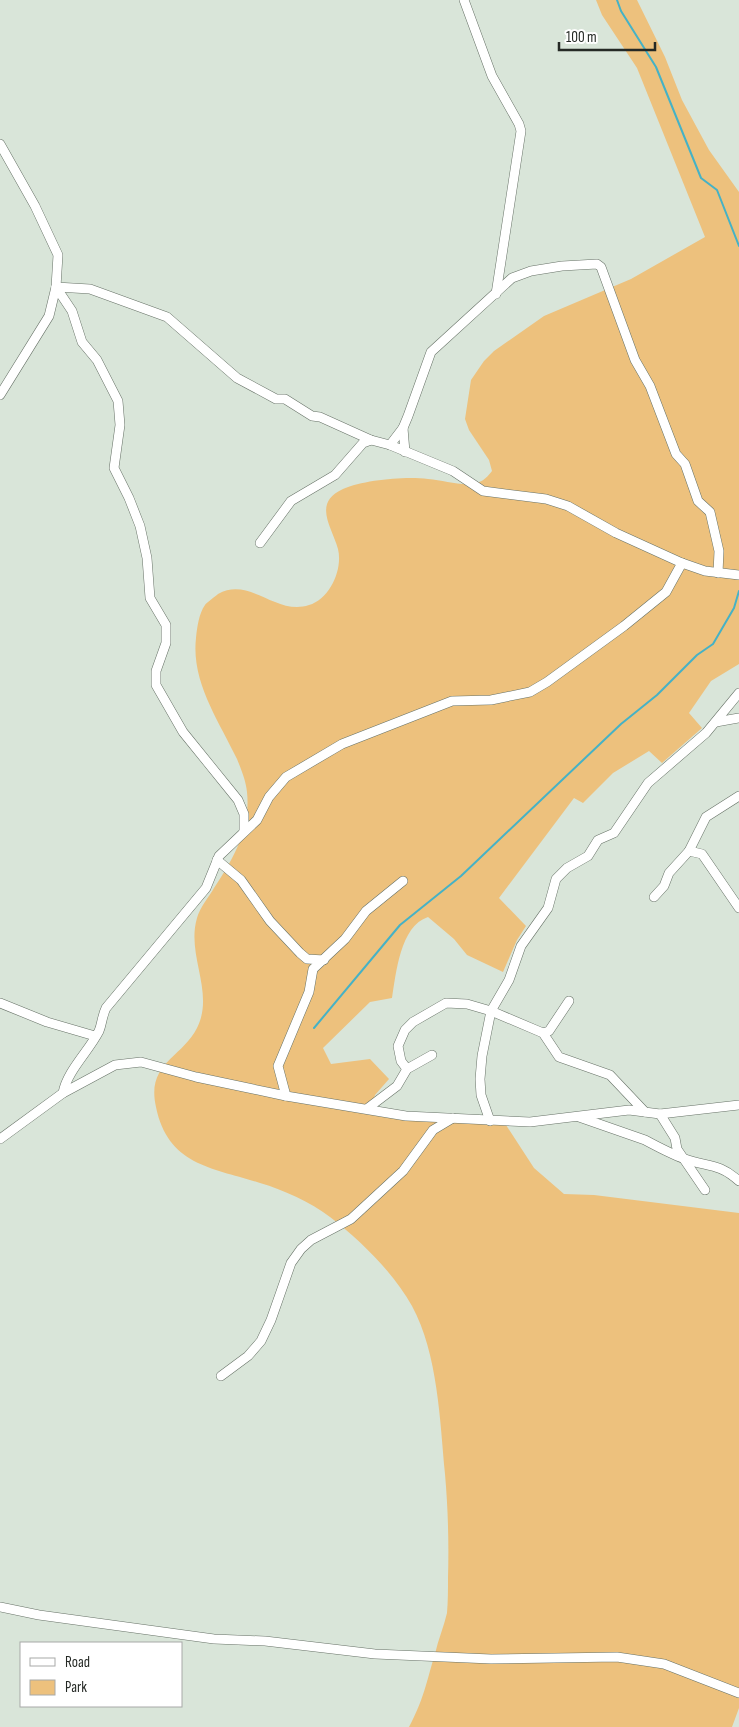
<svg xmlns="http://www.w3.org/2000/svg" width="739" height="1727" font-family="'Sofia Sans Condensed',sans-serif">
  <rect width="100%" height="100%" fill="#d9e5d9"/>
  <path fill="#edc17d" d="M596,0h41l28,57 17,43 27,50 30,42v472l-28,17 -22,32 13,15 -40,35 -13,-12 -36,22 -30,30 -9,-5 -75,100 27,28 -9,14 -14,32 -36,-17 -13,-16 -26,-22c-28,9 -32,57 -36,81l-22,4 -47,46 8,16 39,-5 19,20 -14,16 -4,14 135,16 28,43 30,26 30,1 145,18v495l-7,19h-323c15,-28 17,-44 26,-73 3,-14 9,-28 12,-41 1,-12 1,-24 1,-35 1,-35 0,-69 -3,-104 -5,-53 -7,-120 -33,-168 -19,-34 -52,-66 -82,-89 -20,-15 -46,-27 -70,-34 -46,-15 -92,-17 -104,-76 -10,-44 26,-49 41,-79 18,-36 -11,-73 0,-110 3,-11 12,-21 17,-30 19,-29 37,-59 33,-96 -1,-11 -6,-23 -10,-33 -18,-38 -46,-77 -41,-121 1,-10 3,-25 9,-33 1,-2 11,-9 13,-11 32,-18 58,22 91,11 21,-6 34,-36 29,-56 -6,-22 -26,-46 5,-60 21,-9 62,-13 85,-10 14,1 29,6 43,5 10,-1 15,-5 21,-13l-3,-11 -20,-30 -4,-11 6,-39 13,-19 10,-10 50,-35 87,-37 74,-42 -68,-169 -35,-53z"/>
  <g fill="none" stroke-linecap="round" stroke-linejoin="round">
    <g stroke="#45b2c6" stroke-width="2">
      <polyline points="617,0 621,11 656,67 701,178 717,190 739,246"/>
      <polyline points="314,1028 400,925 461,876 621,724 657,695 697,655 713,644 734,608 739,591"/>
    </g>
    <g stroke="#677267" stroke-width="10">
      <g id="minor">
        <polyline points="464,0 492,76 519,124 521,131 496,294"/>
        <polyline points="0,144 35,206 58,255 56,287 49,316 0,395"/>
        <polyline points="56,287 90,289 167,317 237,378 276,399 285,399 312,416 320,417 371,440 390,445 453,471 483,491 546,499 568,506 616,533 682,563 705,571 739,575"/>
        <polyline points="56,287 72,311 82,342 97,360 118,401 120,425 114,468 129,498 140,526 147,558 150,598 166,625 166,643 156,671 156,685 183,732 238,800 244,814 244,831"/>
        <polyline points="403,428 405,452"/>
        <polyline points="390,445 403,428 408,416 431,352 512,278 531,271 562,266 597,264 601,267 635,360 650,386 676,454 685,464 698,501 710,512 719,551 718,573"/>
        <polyline points="260,543 291,501 335,475 363,443 371,440"/>
        <polyline points="716,722 739,718"/>
        <polyline points="689,851 702,854 739,908"/>
        <polyline points="217,860 241,880 270,921 300,953 307,959 324,960"/>
        <polyline points="654,897 664,886 669,873 689,851 706,817 739,796"/>
        <polyline points="0,1003 47,1022 95,1036"/>
        <polyline points="543,1033 549,1031 569,1001"/>
        <polyline points="407,1069 401,1061 398,1046 405,1030 413,1022 446,1003 467,1004 491,1011 543,1033 559,1057 610,1075 645,1112"/>
        <path d="M63,1093c4,-22 26,-42 36,-62 3,-7 3,-15 7,-23l100,-120 13,-32 38,-36 12,-23 17,-20 56,-33 110,-43 39,-1 39,-8 17,-10 77,-56 42,-34 16,-29"/>
        <polyline points="286,1096 278,1066 309,992 313,969 345,939 366,911 403,881"/>
        <polyline points="368,1108 397,1086 407,1069 432,1055"/>
        <polyline points="660,1114 675,1138 677,1149 705,1190"/>
        <path d="M579,1117l66,23c13,7 26,14 40,19 23,8 34,4 54,22"/>
        <polyline points="490,1121 481,1095 480,1079 482,1056 491,1011 509,980 521,946 548,908 556,879 567,868 588,856 598,840 614,833 648,783 706,733 739,693"/>
        <polyline points="0,1139 63,1093 115,1065 141,1062 196,1077 286,1096 406,1116 530,1122 629,1110 660,1114 739,1105"/>
        <polyline points="221,1376 248,1356 261,1341 271,1320 291,1263 301,1249 311,1240 351,1219 403,1171 433,1130 453,1118"/>
        <polyline points="0,1607 39,1615 214,1639 265,1641 375,1654 491,1659 617,1657 664,1664 739,1693"/>
      </g>
    </g>
    <use href="#minor" stroke="#fff" stroke-width="9"/>
  </g>
  <rect x="20" y="1642" width="162" height="65" fill="#ffffff" stroke="#a8a9a8"/>
  <rect x="30" y="1658" width="25" height="8" fill="#ffffff" stroke="#a8a9a8"/>
  <text x="65" y="1667" font-size="15" fill="#252925">Road</text>
  <rect x="30" y="1680" width="25" height="15" fill="#edc17d" stroke="#a8a9a8"/>
  <text x="65" y="1692" font-size="15" fill="#252925">Park</text>
  <path d="M559 42v8h96v-8" fill="none" stroke="#252925" stroke-width="2.5"/>
  <text x="566" y="42" font-size="15" fill="#252925" stroke="#ffffff" stroke-width="4" paint-order="stroke">100 m</text>
</svg>
